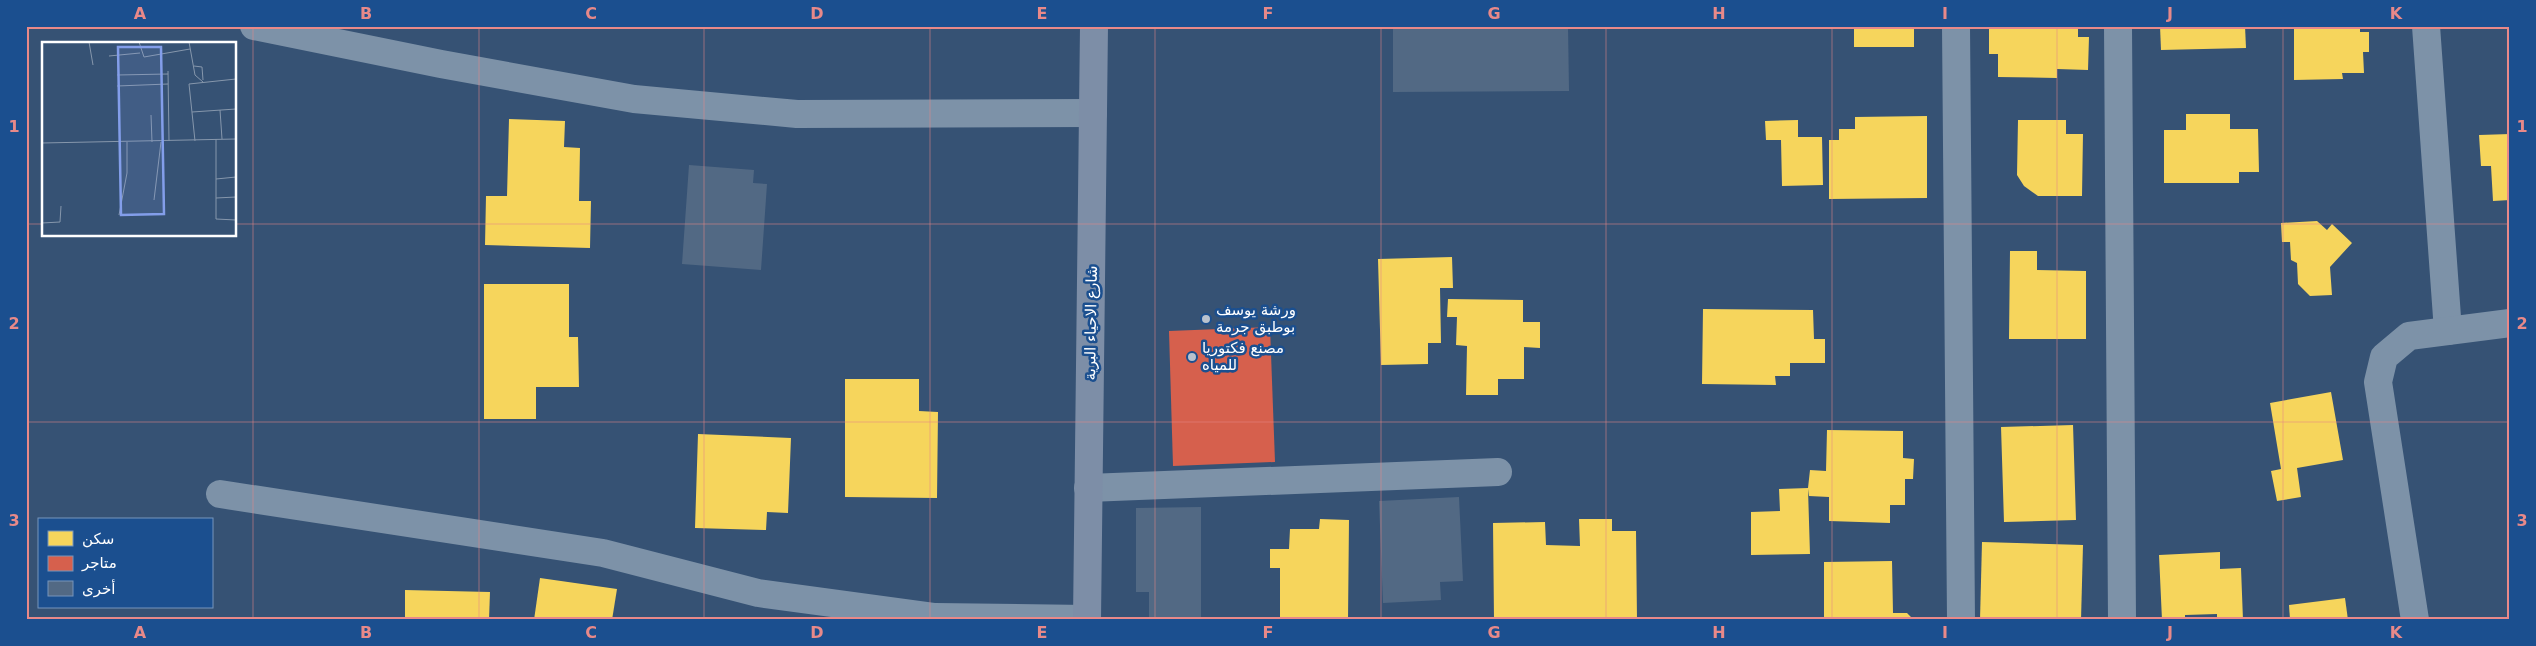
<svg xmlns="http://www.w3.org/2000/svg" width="2536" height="646" font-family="'DejaVu Sans',Cairo,sans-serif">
  <rect width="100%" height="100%" fill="#365274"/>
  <g fill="#f6d55c">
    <rect x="1854" y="26" width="60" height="21"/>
    <polygon points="1989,26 2078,26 2078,37 2089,37 2088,70 2057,69 2057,78 1998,77 1998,54 1989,54"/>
    <polygon points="2160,26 2245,26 2246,48 2161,50"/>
    <polygon points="2294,26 2360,26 2360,32 2369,32 2369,52 2363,52 2364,73 2342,73 2343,79 2294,80"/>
    <polygon points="2186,114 2230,114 2230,129 2258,129 2259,172 2239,172 2239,183 2164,183 2164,130 2186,130"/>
    <polygon points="1927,116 1927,198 1829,199 1829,140 1839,140 1839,129 1855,129 1855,117"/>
    <polygon points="509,119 565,121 564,147 580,148 579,201 591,201 590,248 485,245 486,196 507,196"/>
    <polygon points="1798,120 1798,137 1822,137 1823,185 1782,186 1781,140 1766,140 1765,121"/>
    <polygon points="2018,120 2066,120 2066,134 2083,134 2082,196 2038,196 2024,186 2017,175"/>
    <polygon points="2510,134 2510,200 2493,201 2491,166 2481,166 2479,135"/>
    <polygon points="2317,221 2327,230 2332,224 2352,243 2330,267 2332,295 2310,296 2298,284 2297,263 2291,260 2290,242 2282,242 2281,223"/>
    <polygon points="2010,251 2037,251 2037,270 2086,271 2086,339 2009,339"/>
    <polygon points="1452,257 1453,288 1440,288 1441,343 1428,343 1428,364 1381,365 1378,259"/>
    <polygon points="484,284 569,284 569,337 578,337 579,387 536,387 536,419 484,419"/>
    <polygon points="1448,299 1523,300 1523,322 1540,322 1540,348 1524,347 1524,379 1498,379 1498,395 1466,395 1467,346 1456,345 1457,317 1447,317"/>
    <polygon points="1703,309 1813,310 1814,339 1825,339 1825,363 1790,363 1790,376 1775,376 1776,385 1702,384"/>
    <polygon points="845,379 919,379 919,411 938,412 937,498 845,497"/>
    <polygon points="2331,392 2343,460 2297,468 2301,497 2277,501 2271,471 2281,469 2270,403"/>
    <polygon points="2073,425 2076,520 2004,522 2001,427"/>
    <polygon points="1827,430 1903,431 1903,458 1914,459 1913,479 1905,479 1905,505 1890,505 1890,523 1829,521 1829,497 1809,496 1808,489 1810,554 1751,555 1751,512 1780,511 1779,489 1808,488 1810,470 1826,471"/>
    <polygon points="698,434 791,438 788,513 767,512 766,530 695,528"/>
    <polygon points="1320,519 1349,520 1348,620 1280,620 1280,568 1270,568 1270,549 1289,549 1290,529 1319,529"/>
    <polygon points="1579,519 1612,519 1612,531 1636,531 1637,620 1494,620 1493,523 1545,522 1546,545 1580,546"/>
    <polygon points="1982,542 2083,545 2081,620 1980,620"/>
    <polygon points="2220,552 2220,569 2241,568 2243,620 2217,620 2217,614 2185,615 2185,620 2162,620 2159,555"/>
    <polygon points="1892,561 1893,613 1907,613 1914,620 1824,620 1824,562"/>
    <polygon points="540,578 617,589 612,620 534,620"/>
    <polygon points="405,590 490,592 489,620 405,620"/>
    <polygon points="2345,598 2348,620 2290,620 2289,605"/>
  </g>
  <polygon fill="#d6604d" points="1270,327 1275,462 1173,466 1169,331"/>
  <g fill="#526984">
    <polygon points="1393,26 1568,26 1569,91 1393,92"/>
    <polygon points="689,165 754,170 753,183 767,184 761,270 682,264"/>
    <polygon points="1459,497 1463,581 1440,582 1441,600 1383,603 1379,501"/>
    <polygon points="1201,507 1201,620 1149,620 1149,592 1136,592 1136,508"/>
  </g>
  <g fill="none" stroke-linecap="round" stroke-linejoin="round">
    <g stroke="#7d92a8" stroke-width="28">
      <polyline points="254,26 441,64 634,99 797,114 1093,113"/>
      <polyline points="1956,26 1961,620"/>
      <polyline points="2118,26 2122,620"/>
      <polyline points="2426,26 2448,331"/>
      <polyline points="1088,488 1498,472"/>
      <polyline points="220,494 603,553 758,593 935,617 1087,619"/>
      <polyline points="2415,620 2378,382 2384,357 2409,336 2510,323"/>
    </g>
    <polyline stroke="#7d8ea7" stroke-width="28" points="1087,620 1094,26"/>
  </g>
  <path fill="none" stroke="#e88989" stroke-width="1" stroke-opacity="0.55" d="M253,26v594M479,26v594M704,26v594M930,26v594M1155,26v594M1381,26v594M1606,26v594M1832,26v594M2057,26v594M2283,26v594M26,224h18M235,224h2275M26,422h2484"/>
  <g fill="#b9c2ce" stroke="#1b4f8f" stroke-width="2">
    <circle cx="1206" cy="319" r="5"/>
    <circle cx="1192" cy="357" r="5"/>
  </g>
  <g text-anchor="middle" stroke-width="5" stroke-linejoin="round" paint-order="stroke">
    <g font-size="15" fill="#fff" stroke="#1b4f8f" text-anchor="start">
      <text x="1216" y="315">ورشة يوسف<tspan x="1216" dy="17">بوطبق جرمة</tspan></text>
      <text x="1202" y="353">مصنع فكتوريا<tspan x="1202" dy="17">للمياه</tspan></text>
    </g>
    <g font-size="15" fill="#fff" stroke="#1b4f8f">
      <text transform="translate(1091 323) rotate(-89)" y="5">شارع الاحياء البرية</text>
    </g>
  </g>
  <g transform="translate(42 42)">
    <rect width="194" height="194" fill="#365274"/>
    <path fill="none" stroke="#8697ac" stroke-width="1" d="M47,0l4,23M97,0l5,15 46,-8M147,0l6,33 8,7M67,14l31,-3M152,24l8,1 1,13M126,29l1,70M75,33l51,-1M75,44l51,-2M178,68l2,29M150,70l44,-3M109,73l1,27M174,97v80l20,1M153,99l-6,-57 47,-5M0,101l194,-4M174,137l20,-2M174,156l20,-1M112,158l7,-58M77,173l8,-42v-31M0,181l18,-1 1,-16"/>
    <path fill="#839eea" fill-opacity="0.15" stroke="#839eea" stroke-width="2.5" d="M76,5h43l3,167 -43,1z"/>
    <rect width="194" height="194" fill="none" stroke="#fff" stroke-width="2.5"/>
  </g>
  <rect width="2536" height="646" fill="none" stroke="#1b4f8f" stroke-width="55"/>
  <rect x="38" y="518" width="175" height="90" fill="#1b4f8f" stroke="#7695bc"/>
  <rect x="48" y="531" width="25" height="15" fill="#f6d55c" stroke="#7695bc"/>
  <text x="82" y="544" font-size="15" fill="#ffffff">سكن</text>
  <rect x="48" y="556" width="25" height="15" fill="#d6604d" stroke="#7695bc"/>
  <text x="82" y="568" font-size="15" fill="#ffffff">متاجر</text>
  <rect x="48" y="581" width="25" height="15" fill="#526984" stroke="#7695bc"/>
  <text x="82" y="594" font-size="15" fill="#ffffff">أخرى</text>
  <rect x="28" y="28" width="2480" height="590" fill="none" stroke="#e88989" stroke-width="2"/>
  <g font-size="16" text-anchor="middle" font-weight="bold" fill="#e88989">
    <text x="140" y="19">A</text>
    <text x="366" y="19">B</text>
    <text x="591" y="19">C</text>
    <text x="817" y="19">D</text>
    <text x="1042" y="19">E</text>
    <text x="1268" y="19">F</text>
    <text x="1494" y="19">G</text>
    <text x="1719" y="19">H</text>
    <text x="1945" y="19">I</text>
    <text x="2170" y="19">J</text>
    <text x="2396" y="19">K</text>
    <text x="14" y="132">1</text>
    <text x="2522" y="132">1</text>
    <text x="14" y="329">2</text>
    <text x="2522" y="329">2</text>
    <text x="14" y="526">3</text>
    <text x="2522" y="526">3</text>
    <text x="140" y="638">A</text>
    <text x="366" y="638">B</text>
    <text x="591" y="638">C</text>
    <text x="817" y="638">D</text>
    <text x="1042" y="638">E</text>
    <text x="1268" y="638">F</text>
    <text x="1494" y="638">G</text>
    <text x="1719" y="638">H</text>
    <text x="1945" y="638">I</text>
    <text x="2170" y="638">J</text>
    <text x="2396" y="638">K</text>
  </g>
</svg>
